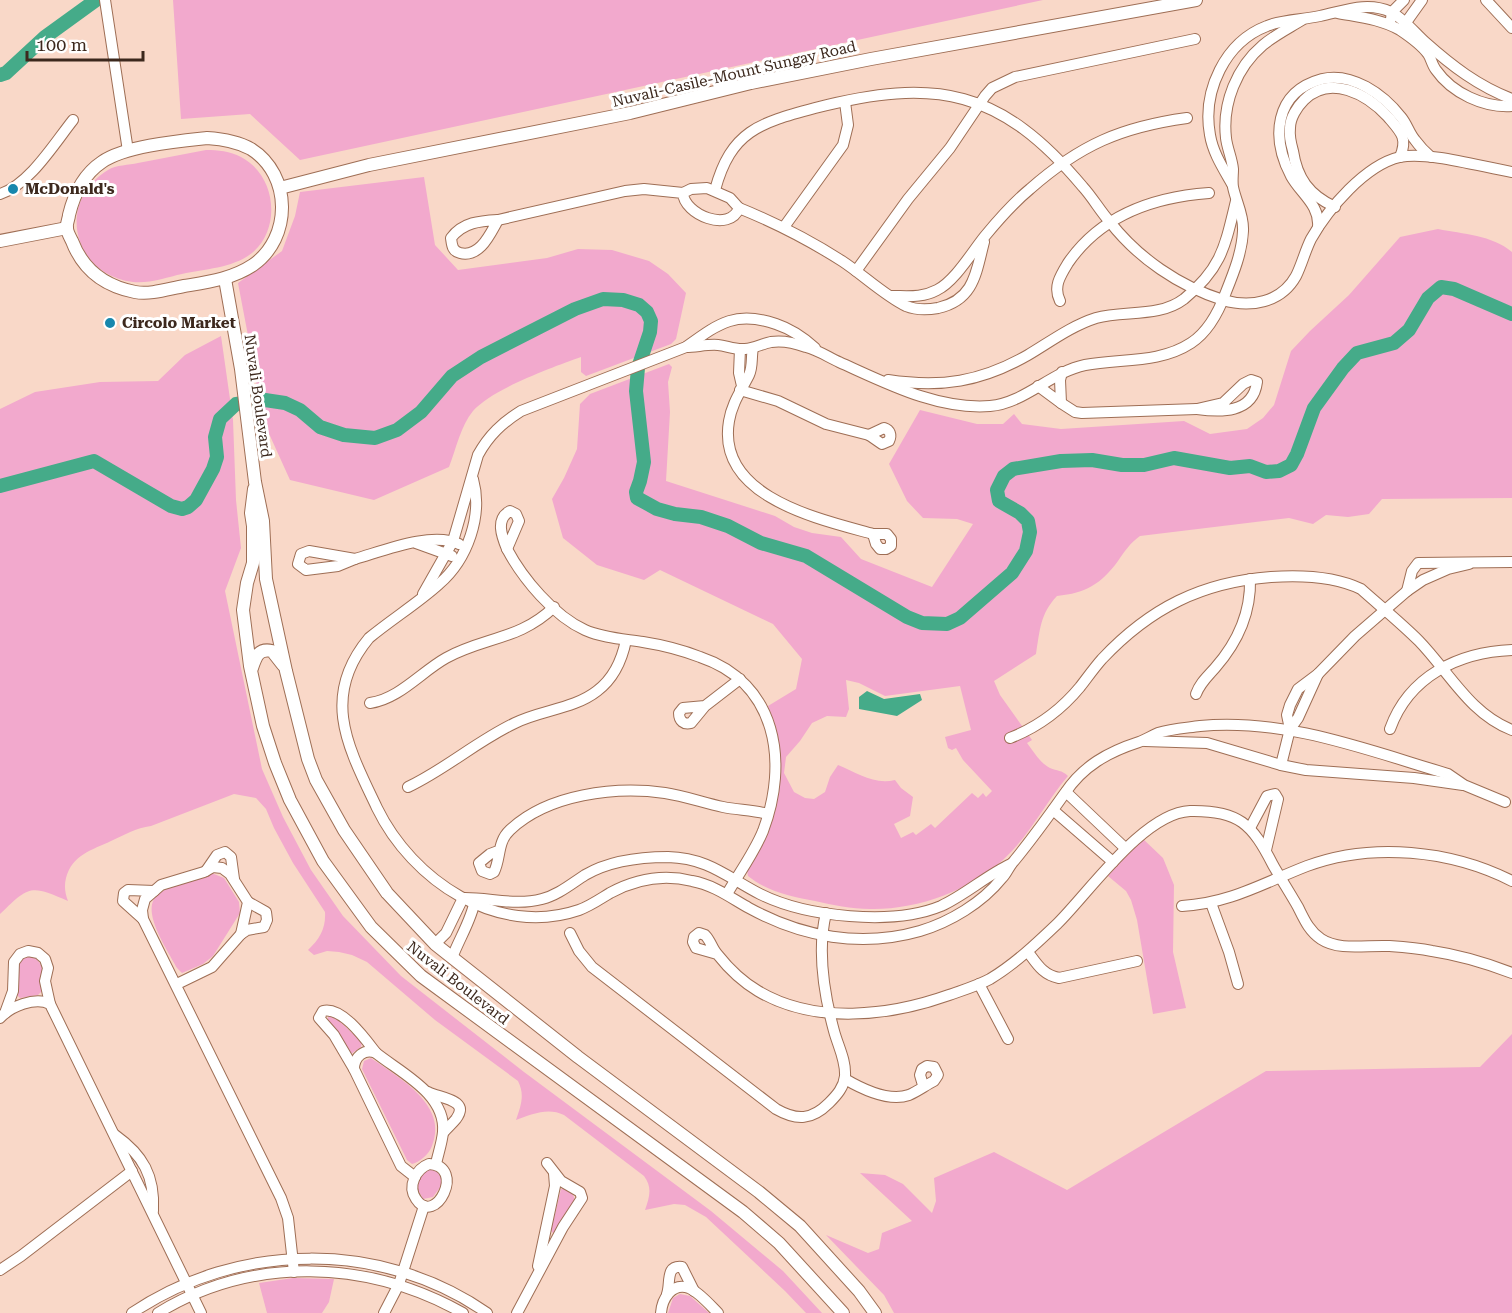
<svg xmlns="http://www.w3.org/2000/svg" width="1512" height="1313" font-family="'Roboto Serif',serif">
  <rect width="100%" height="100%" fill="#f9d8c8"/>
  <g fill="#f2a9cd" fill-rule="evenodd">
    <polygon points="173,0 1043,0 300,160 250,114 181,119"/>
    <path d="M206,150c12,0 24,1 35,7 35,18 41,71 11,96 -19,15 -47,16 -70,21 -14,3 -34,10 -49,8 -60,-7 -78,-80 -25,-112 8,-5 21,-5 30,-7 23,-4 45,-9 68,-13z"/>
    <path d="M424,177l11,68 23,25 89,-12 31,-9 34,1 37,11 19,13 18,19 -10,46 -5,5 -85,32 -5,-4v-15c-28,10 -89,32 -108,54 -12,14 -17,38 -24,56l-75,33 -84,-20 -29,-64 -7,-49 -16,-84 44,-32 13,-35 5,-24z"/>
    <path d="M1438,229c25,5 54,6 74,23v246l-130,1 -13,15 -21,3 -22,-2 -13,9 -24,-6 -149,18c-10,7 -15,15 -22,25 -17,23 -32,32 -61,35 -17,18 -17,34 -21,58l-42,27 6,14 32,45 -5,3c7,9 13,20 23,25 7,3 12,2 18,8 -23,27 -38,59 -64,83 -35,32 -87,51 -134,50 -19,0 -37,-4 -55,-8 -22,-4 -49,-10 -67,-25l-1,-6 21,-39 9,-34 -1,-67 -8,-24 28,-17 6,-30 -29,-35 -113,-54 -16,10 -47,-15 -34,-27 -11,-39 12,-21 13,-29 3,-45 10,-10 79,-30 3,3 -4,15 2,30 -4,69 109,35 19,11 18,6 29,4 20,22 71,28 41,-63 -16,-5 -34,-1 -16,-17 -18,-37 31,-54 57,14h26l11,-10 8,10 39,5 123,-8 26,13 37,-5 16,-11 11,-13 17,-54 19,-20 39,-36 51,-58zM846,680l13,3 26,13 75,-10 11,44 -26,7 3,11 4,2 4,-2 7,12 29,31 -6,6 -3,-4 -5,5 -6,-5 -37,35 -4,-4 -15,11 -3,-3 -12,6 -7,-14 16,-8 3,-19 -12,-9 -6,-8c-21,5 -38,-7 -57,-15l-8,12 -5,15 -11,7 -9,-1 -11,-6 -10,-19 2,-16 14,-16 12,-18 15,-7 19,1 3,-8z"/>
    <path d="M221,336l12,84 3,80 5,48 -16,43 37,178 21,48 28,53 32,46 58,60 123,96 187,139 72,60 39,42h-16l-21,-22 -79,-74 -21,-12 -11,-1 -29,6c4,-12 8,-22 -1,-34l-80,-61c-16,-8 -32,-1 -48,5 5,-15 9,-25 2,-39l-83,-61 -68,-58 -15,-7 -13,-3 -12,-1 -13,4 -6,-5c12,-11 18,-22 17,-38l-32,-49 -19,-35 -8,-19 -10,-11 -22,-4 -83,32c-15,2 -27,9 -40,15 -19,9 -39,14 -45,37 -2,8 -1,15 2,23 -38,-17 -39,-15 -68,13v-505l35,-17 65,-10 58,-1 27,-26z"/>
    <polygon points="1142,838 1163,858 1174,885 1173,952 1186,1008 1153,1014 1137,920 1131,900 1126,891 1108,876"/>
    <path d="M208,874h6l10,4 15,24 1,11 -27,43 -10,8 -21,9 -5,-5c-9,-18 -40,-61 -17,-75 13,-9 33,-13 48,-19z"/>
    <path d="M32,956c14,8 11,20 10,35l-4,4 -18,3 -3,-3v-28l6,-10z"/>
    <polygon points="330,1016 339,1021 362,1042 361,1047 351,1054 349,1053 341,1036 328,1020 328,1017"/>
    <polygon points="1512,1034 1512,1313 894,1313 884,1295 826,1235 868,1253 879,1249 882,1233 912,1221 860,1173 885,1175 903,1184 932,1213 936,1201 934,1178 994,1152 1067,1190 1266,1071 1480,1067"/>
    <path d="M371,1058c28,20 78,47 61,88 -3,8 -12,16 -20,18l-5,-4 -45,-91 2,-8z"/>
    <polygon points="433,1167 441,1177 441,1186 433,1197 423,1199 417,1188 418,1176"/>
    <path d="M561,1189c7,-1 14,5 14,13l-21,32 -3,-3z"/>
    <polygon points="293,1278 334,1279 329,1302 322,1313 267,1313 259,1283"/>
    <polygon points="680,1294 690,1296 709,1313 668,1313 673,1298"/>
  </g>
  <polygon fill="#45ab89" points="867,691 884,699 920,694 922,700 897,716 859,709 859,697"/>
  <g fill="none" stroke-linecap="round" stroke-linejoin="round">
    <g stroke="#45ab89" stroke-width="14">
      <polyline points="0,75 6,73 45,37 96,0"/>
      <polyline points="0,486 94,461 171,506 182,509 188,507 196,500 213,469 217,457 215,437 220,419 236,404 265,400 285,403 300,410 320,427 344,435 375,438 397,430 421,412 452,376 481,357 575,309 603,299 623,300 639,305 647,312 651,321 650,332 638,368 636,391 644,462 640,481 636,492 637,498 657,509 675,514 701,517 728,526 761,543 806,556 907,617 922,623 947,624 960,618 1012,573 1026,551 1030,532 1028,521 1020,513 999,501 997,490 1004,476 1013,469 1061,461 1092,460 1122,465 1144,465 1174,458 1230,468 1250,466 1266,472 1279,471 1291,465 1297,454 1314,408 1343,368 1357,353 1394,343 1409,330 1428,298 1441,287 1454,289 1512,314"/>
    </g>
    <g stroke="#9e6e55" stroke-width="12">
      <g id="minor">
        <polyline points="105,0 128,151"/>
        <polyline points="1486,0 1512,28"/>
        <path d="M1338,13c21,4 43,6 62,17 9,6 21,14 28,24 3,4 4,11 8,16 16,23 48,38 76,36"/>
        <polyline points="1391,19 1392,12 1404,0"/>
        <polyline points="1402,28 1422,0"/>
        <path d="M1232,184c-9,-16 -19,-31 -22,-49 -8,-44 15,-93 57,-109 17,-7 35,-6 53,-10 24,-5 47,-15 71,-4 12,6 24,21 34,30 27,24 53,44 87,57"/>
        <path d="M715,190c16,-59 44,-67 100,-82 121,-31 186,-19 268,79 10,11 17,24 27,35 28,36 69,64 113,78 27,8 58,3 73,-24 6,-12 9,-25 15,-37 17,-30 54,-74 89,-82 27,-6 82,10 112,15"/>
        <path d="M0,194c29,-9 54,-50 73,-74"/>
        <path d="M1335,207c-26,-12 -38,-29 -42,-56 -2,-7 -4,-15 -3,-23 0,-10 7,-21 14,-28 26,-26 63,-6 84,17 13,15 20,21 12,40"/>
        <path d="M739,208c37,15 70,32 103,53 20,13 43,35 64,45 10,4 21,4 32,2 36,-8 38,-35 46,-66"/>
        <path d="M498,220l127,-29 19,-2 39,4 8,-4 16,-1 23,10 9,10c-9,25 -55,7 -56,-15"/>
        <path d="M498,220c-8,14 -18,38 -38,33 -8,-2 -8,-8 -9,-15 12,-16 29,-17 47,-18z"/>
        <polyline points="784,227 843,145 848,125 845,102"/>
        <path d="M1318,227c2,-22 -17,-33 -27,-51 -20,-38 -17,-84 31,-97 30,-7 61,15 79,38 6,7 8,16 14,23 5,7 10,12 16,17"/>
        <polyline points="856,271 908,199 950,148 985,96 992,88 1015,77 1195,39"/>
        <path d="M892,296c16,0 30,2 45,-6 18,-9 35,-38 48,-54 14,-17 28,-33 45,-47 50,-44 91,-62 157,-71"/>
        <path d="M1060,301c-7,-14 0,-25 8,-38 33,-48 85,-66 141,-70"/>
        <path d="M686,347c10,0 22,-3 32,-2 9,1 17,5 27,4 9,-1 17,-5 26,-7 12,-2 24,1 35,5 12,3 22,10 33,15 47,21 98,48 151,44 35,-3 61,-34 95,-41 35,-7 74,-1 106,-22 17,-11 28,-32 35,-51 8,-20 16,-40 17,-61 1,-16 -7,-29 -10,-44 -1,-6 0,-12 0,-18 -1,-11 -6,-21 -7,-31 -4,-35 11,-71 37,-93 12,-10 26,-17 39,-25"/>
        <path d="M753,348c-2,9 0,19 -4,27 -8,16 -17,28 -20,46 -13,76 90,98 144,113"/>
        <polyline points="740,349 739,373 742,386"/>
        <path d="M888,380c53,8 93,2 140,-25 22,-13 43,-29 68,-37 28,-8 63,0 88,-19 38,-31 41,-53 52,-98"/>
        <path d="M1251,380l6,2c-4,32 -37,30 -60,27l26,-6 20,-19z"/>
        <polyline points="1038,386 1061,403 1060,380 1062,372"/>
        <polyline points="740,390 778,401 826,424 869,435"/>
        <polyline points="1061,403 1075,412 1082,413 1197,409"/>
        <path d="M884,428c6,2 8,7 5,13l-7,3 -13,-9z"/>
        <path d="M473,479c10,36 -5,80 -34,105 -21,19 -47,35 -70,54 -49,59 -21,109 8,170 35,72 120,130 202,102 11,-4 21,-11 31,-17 26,-14 54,-19 82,-12 22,4 39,17 57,27 53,29 112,40 171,23 30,-9 62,-28 82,-53 5,-5 7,-12 12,-17 18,-22 34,-44 51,-68 18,-27 43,-41 74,-51 6,-2 12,-6 19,-9 13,-4 28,-5 42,-7 86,-8 167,24 248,48l16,11 41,17"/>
        <path d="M510,511l6,3 3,7 -12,28c-5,-12 -12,-30 3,-38z"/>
        <polygon points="873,534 887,534 891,539 891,546 886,549 880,549 876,544"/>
        <polyline points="416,543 452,556"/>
        <path d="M507,549c16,30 47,67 78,81 18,8 39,9 58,12 19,3 39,8 57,15 77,26 89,105 63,174 -9,22 -24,42 -36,63"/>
        <polygon points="309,551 355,559 338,566 306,570 298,564 301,554"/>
        <path d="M355,559c28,-8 77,-28 104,-15"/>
        <polyline points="1407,591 1412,571 1418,563 1512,562"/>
        <path d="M423,594l30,-53 25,-86c11,-20 24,-32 43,-44l165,-64c32,-23 49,-37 90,-23 15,5 27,13 39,24"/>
        <path d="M1196,694c4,-11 11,-17 19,-26 22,-25 36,-55 35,-89"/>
        <path d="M370,703c29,-4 51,-31 76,-45 38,-21 74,-18 108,-51"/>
        <path d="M705,706l-22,2 -4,5c0,8 5,12 12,10l14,-17 35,-27"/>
        <polyline points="1290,729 1287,715 1290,705 1298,689 1318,674 1355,636 1407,591 1423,580 1448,569 1469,564"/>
        <path d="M1390,729c19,-53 69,-77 122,-79"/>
        <path d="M1010,738c28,-11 51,-28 70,-51 7,-9 14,-19 22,-28 48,-51 100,-77 169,-82 29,-2 63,-1 90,12 19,17 40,34 58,52 30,31 51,73 93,89"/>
        <polyline points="1145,741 1207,743 1281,765 1306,770 1414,778 1463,785"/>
        <polyline points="1281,765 1290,729 1298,718 1318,674"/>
        <path d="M408,787c38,-18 69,-46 107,-64 26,-13 59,-14 82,-32 16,-12 25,-31 29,-51"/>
        <polyline points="1066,792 1125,848"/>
        <polyline points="1053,810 1113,862"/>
        <polyline points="1250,828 1267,796 1275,794 1278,799 1266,850"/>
        <path d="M498,851l-8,3 -11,9 3,8 8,3 4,-2c7,-14 3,-30 16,-42 38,-36 105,-44 155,-37 20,3 39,10 58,14 15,3 30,3 45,7"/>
        <polyline points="206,871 217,855 225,852 231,857 234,879"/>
        <path d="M465,898c26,0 51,8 77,1 16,-4 29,-15 43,-24 24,-14 56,-18 83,-18 40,1 59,20 92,37 46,23 133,32 181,12 24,-11 46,-31 70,-42"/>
        <polyline points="1211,903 1229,952 1238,984"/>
        <path d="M1182,906c49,-3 81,-23 125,-40 65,-24 144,-16 205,15"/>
        <polyline points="143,919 123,901 124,893 128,890 154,891"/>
        <path d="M570,933l9,18 13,16 184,142c21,12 36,11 53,-6 8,-8 15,-16 16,-27 1,-16 -7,-30 -11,-45 -10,-37 -17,-81 -8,-118"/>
        <polyline points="241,934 247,930 264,927 267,920 266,912 248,902"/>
        <polyline points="435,944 446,933 463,898"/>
        <path d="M1028,952c9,12 15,23 31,26l78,-17"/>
        <path d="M717,954l-21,-6 -3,-6 1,-5 5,-4 6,2c6,6 7,14 13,20 11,14 25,27 40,36 57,34 132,25 191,4 14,-5 28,-9 41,-16 25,-15 47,-36 68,-56 32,-32 86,-110 132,-112 49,-1 62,13 83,54 8,14 17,28 25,42 6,12 11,24 23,32 18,12 45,6 67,7 14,1 29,2 44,5 27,4 54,12 80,22"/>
        <path d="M452,958c7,-19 20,-39 23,-58"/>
        <polyline points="177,984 212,967 219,959 241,934 248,902 230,874 222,868 213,867 204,872 161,885 145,899 142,910 143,919 281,1198 288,1218 294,1272"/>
        <polyline points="979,984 1008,1039"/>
        <polyline points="5,1013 13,991 14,962 20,954 28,951 38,953 45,959 48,968 45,981 50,1004"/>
        <path d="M0,1018c10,-11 35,-22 50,-14l151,309"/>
        <path d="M354,1069l-20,-34 -15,-17 4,-7c19,-5 43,29 53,42"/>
        <path d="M845,1079c17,10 44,23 64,16 9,-4 17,-10 25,-14l4,-6 -4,-8 -7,-1 -5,3 -2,6 3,10"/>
        <path d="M428,1092c10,6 43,7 28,27 -4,5 -9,9 -13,14"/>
        <path d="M115,1135c28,20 40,41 38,76"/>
        <path d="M429,1164c38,2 6,64 -13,35 -9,-13 0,-30 13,-35z"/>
        <path d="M415,1177l-14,-11 -47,-97c0,-12 10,-21 22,-16 25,20 70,41 67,79 -1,11 -5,22 -7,32"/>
        <polyline points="538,1266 555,1186 554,1173"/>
        <polyline points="0,1270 21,1256 132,1171"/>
        <path d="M667,1294c4,-11 -2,-29 15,-27l12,24"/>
        <path d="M132,1313c107,-72 250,-73 355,0"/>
        <path d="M158,1313c95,-58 210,-53 305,0"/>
        <polyline points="384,1313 399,1284 424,1206"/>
        <polyline points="517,1313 563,1227 582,1198 580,1192 561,1181 547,1163"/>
        <path d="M661,1313c1,-14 11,-31 28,-25 10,4 21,17 29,25"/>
      </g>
    </g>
    <g stroke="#9e6e55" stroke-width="14">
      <g id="major">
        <path d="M207,138c15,1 30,3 44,11 41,26 41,89 2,116 -21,14 -45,17 -69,21 -16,3 -34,9 -49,6 -31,-6 -52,-22 -63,-51 -2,-4 -5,-9 -5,-13 -1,-4 2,-10 2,-13 5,-21 15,-41 33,-53 23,-16 77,-21 105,-24z"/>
        <polyline points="280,188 369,165 630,113 751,83 871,59 1196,0"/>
        <polyline points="0,241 67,228"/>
        <polyline points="225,279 241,369 255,482 263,521 266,579 286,671 308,759 316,780 344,830 387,893 435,944 578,1057 759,1192 800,1226 859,1291 875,1313"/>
        <polyline points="254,489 251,513 253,526 253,563 247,583 243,610 250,666 263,726 275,763 290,800 323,861 371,927 421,976 743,1212 779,1243 843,1313"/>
        <path d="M252,668c4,-12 7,-20 20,-17l11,14"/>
      </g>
    </g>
    <use href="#minor" stroke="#fff" stroke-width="10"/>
    <use href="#major" stroke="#fff" stroke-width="12"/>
  </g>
  <g fill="#1787ad" stroke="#fff" stroke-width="2">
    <circle cx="13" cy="189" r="6"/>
    <circle cx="110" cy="323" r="6"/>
  </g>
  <g text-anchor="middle" stroke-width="6" stroke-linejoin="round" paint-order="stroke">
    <g font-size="15" fill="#3c281d" stroke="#fff">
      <text transform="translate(734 74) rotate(-13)" y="5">Nuvali-Casile-Mount Sungay Road</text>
      <text transform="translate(258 396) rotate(82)" y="5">Nuvali Boulevard</text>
      <text transform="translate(458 983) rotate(38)" y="5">Nuvali Boulevard</text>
    </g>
    <g font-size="15" font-weight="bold" fill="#3c281d" stroke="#fff" text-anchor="start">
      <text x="25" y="194">McDonald's</text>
      <text x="122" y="328">Circolo Market</text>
    </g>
  </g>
  <path d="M27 51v9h116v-9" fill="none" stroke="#3c281d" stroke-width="3"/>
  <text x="36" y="51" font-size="18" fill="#3c281d" stroke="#ffffff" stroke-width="4.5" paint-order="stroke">100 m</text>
</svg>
